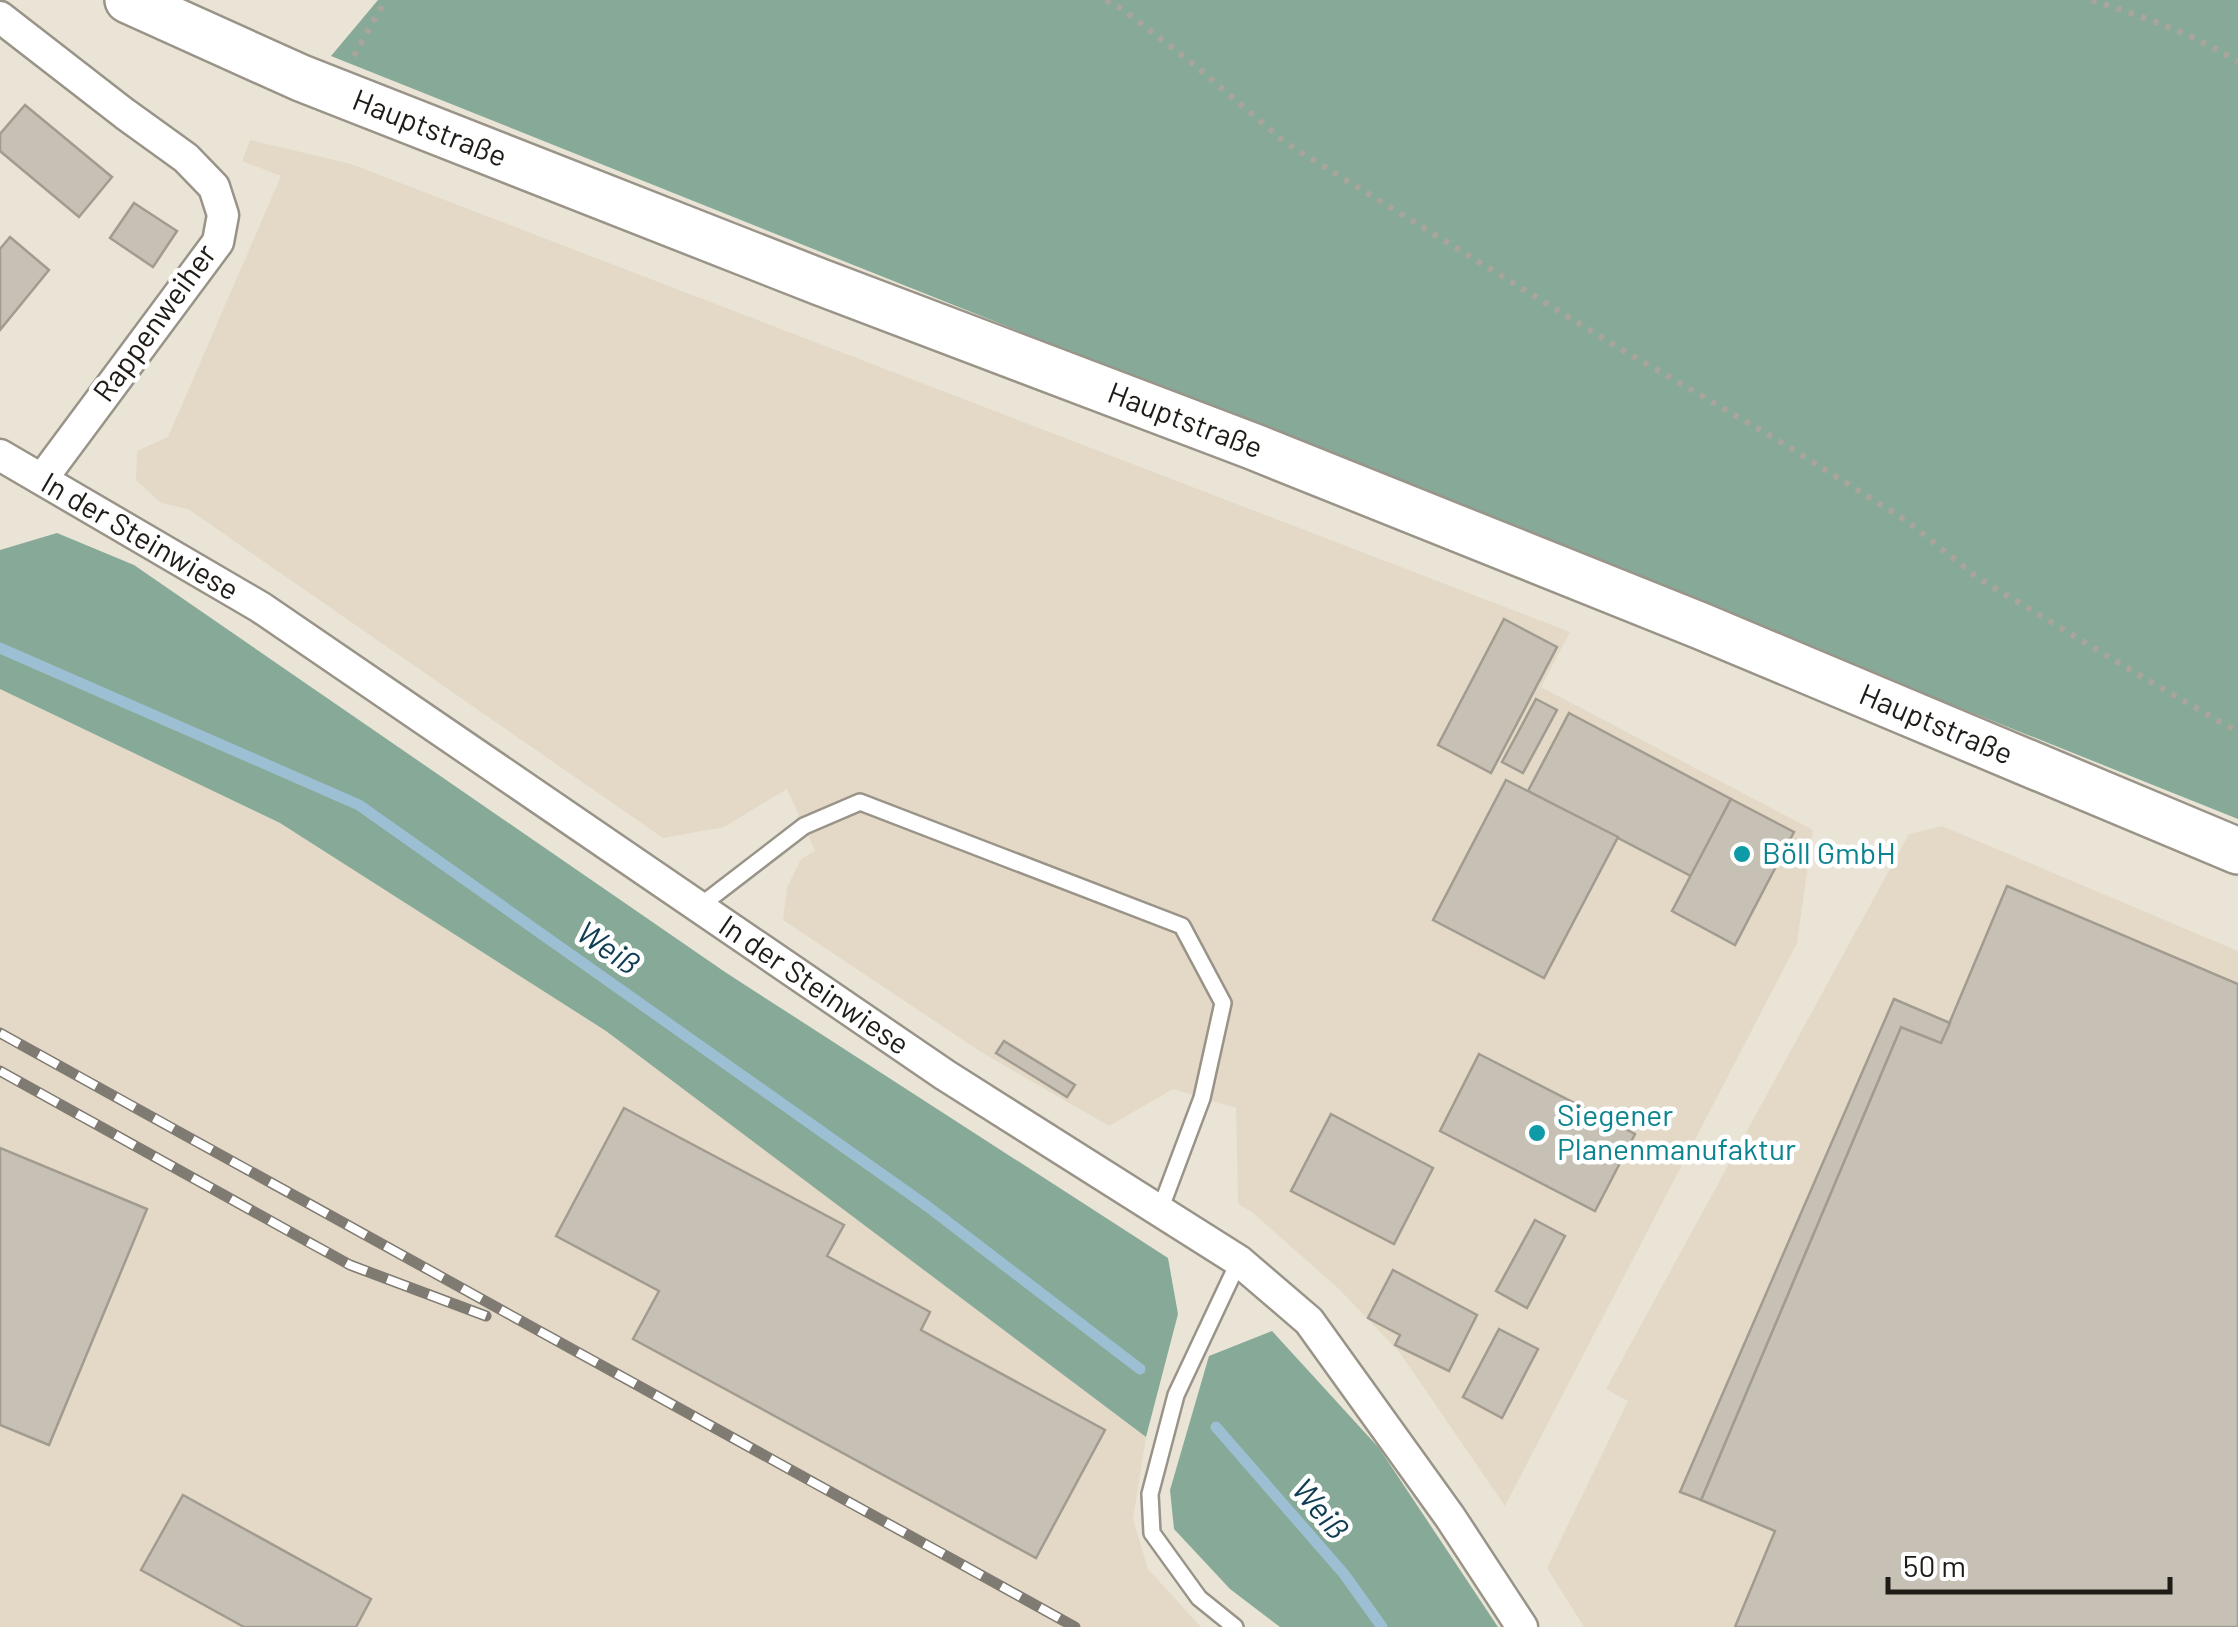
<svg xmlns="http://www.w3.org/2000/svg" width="2238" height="1627" font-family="Barlow,sans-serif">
  <rect width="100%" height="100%" fill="#eae4d7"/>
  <g fill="#e3d9c6">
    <polygon points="250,140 351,164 1570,632 1541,687 1813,830 1797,943 1505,1506 1400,1353 1339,1289 1252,1212 1238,1204 1236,1108 1173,1089 1109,1126 981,1052 783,920 787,887 801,859 815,851 787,789 724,827 663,838 188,509 161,503 136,480 137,451 168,437 281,176 242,161"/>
    <polygon points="0,689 280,823 606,1031 1146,1437 1133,1519 1148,1569 1201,1627 0,1627"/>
    <polygon points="1942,826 2238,951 2238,1627 1584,1627 1547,1568 1628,1401 1606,1389 1909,834"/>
  </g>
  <g fill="#86aa97">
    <polygon points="378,0 2238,0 2238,819 331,56"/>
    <polygon points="57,533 134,565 725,972 1168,1258 1178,1314 1146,1437 606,1031 280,823 0,689 0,550"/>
    <polygon points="1272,1331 1379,1448 1498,1627 1280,1627 1230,1589 1174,1529 1170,1490 1209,1356"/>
  </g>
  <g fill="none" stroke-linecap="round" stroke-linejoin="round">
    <g stroke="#9dbfd4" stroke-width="11">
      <polyline points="0,648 359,805 927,1206 1140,1369"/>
      <polyline points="1216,1427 1344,1574 1382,1627"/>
    </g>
  </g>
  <g fill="#c7c1b5" stroke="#a19b90" stroke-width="2.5">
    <polygon points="25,105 112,177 79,217 0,151 0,134"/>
    <polygon points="134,203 177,231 153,267 110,238"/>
    <polygon points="10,237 49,270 0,330 0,249"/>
    <polygon points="1504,619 1557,647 1491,773 1438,745"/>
    <polygon points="1536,699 1557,710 1523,773 1502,762"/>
    <polygon points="1569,713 1731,799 1691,876 1528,791"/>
    <polygon points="1506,780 1618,837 1544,978 1433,920"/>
    <polygon points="1731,799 1794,832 1735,945 1672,911"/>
    <polygon points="2007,886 2238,984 2238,1627 1735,1627 1775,1531 1701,1500 1901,1027 1941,1043"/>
    <polygon points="1894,999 1950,1023 1941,1043 1901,1027 1701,1500 1680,1492"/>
    <polygon points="1004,1041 1075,1085 1067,1097 996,1053"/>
    <polygon points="1479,1054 1635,1134 1595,1211 1440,1131"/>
    <polygon points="624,1108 844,1225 827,1256 930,1312 921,1330 1105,1430 1036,1558 633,1339 659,1291 556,1236"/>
    <polygon points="1331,1114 1433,1168 1394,1244 1291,1191"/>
    <polygon points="0,1148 147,1209 49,1445 0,1425"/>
    <polygon points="1535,1220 1565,1236 1527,1308 1496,1291"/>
    <polygon points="1393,1270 1477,1315 1449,1371 1395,1345 1400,1335 1368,1318"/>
    <polygon points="1499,1329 1538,1349 1502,1418 1463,1397"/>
    <polygon points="183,1495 371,1599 356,1627 244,1627 141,1570"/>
  </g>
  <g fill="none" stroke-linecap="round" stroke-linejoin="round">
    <g stroke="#999388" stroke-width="20">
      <g id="lane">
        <polyline points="700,906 804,826 860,802 1182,926 1223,1003 1202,1098 1160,1210"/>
        <polyline points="1235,1627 1199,1598 1152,1533 1150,1494 1176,1395 1239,1261"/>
      </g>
    </g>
    <g stroke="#999388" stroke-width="35">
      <g id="street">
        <polyline points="0,17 125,114 186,158 214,187 223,215 218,242 42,479"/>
        <path id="s1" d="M0,455l260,152 685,468 294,186 70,60 141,196 72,110"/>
      </g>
    </g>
    <g stroke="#999388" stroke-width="50">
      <g id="secondary">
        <path id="s2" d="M128,0l173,78 519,204 432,164 449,180 537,225"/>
      </g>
    </g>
    <g stroke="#aaa59b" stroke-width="6" stroke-dasharray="5 8" stroke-linecap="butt">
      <polyline points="1106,0 1122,9 1192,63 1286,143 1609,342 1776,439 1907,521 1978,578 2144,678 2238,732"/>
      <path d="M2092,0c50,17 101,33 146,62"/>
      <polyline points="354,56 385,0"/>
    </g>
    <use href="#lane" stroke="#fff" stroke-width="15"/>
    <use href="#street" stroke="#fff" stroke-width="30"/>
    <use href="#secondary" stroke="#fff" stroke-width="45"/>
    <g stroke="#7f7a72" stroke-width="11">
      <g id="rail">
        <polyline points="0,1033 1075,1627"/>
        <polyline points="0,1071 350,1265 486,1316"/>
      </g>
    </g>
    <use href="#rail" stroke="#fff" stroke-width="8" stroke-dasharray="22" stroke-linecap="butt"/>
  </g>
  <g fill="#0f9aa8" stroke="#fff" stroke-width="4">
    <circle cx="1742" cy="854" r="10"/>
    <circle cx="1537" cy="1133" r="10"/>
  </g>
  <g text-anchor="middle" stroke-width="9" stroke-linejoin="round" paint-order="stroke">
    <g font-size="30" fill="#1f1c18" stroke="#fff">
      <text dy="10" stroke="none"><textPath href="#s2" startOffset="328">Hauptstraße</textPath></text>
      <text transform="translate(155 323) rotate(-54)" y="10">Rappenweiher</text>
      <text dy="10" stroke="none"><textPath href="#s2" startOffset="1138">Hauptstraße</textPath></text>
      <text dy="10" stroke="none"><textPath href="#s1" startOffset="162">In der Steinwiese</textPath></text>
      <text dy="10" stroke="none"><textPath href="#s2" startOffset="1948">Hauptstraße</textPath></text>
      <text dy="10" stroke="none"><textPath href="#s1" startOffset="972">In der Steinwiese</textPath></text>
    </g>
    <g font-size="30" fill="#0d838f" stroke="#fff" text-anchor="start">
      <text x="1762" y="864">Böll GmbH</text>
      <text x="1557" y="1126">Siegener<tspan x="1557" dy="34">Planenmanufaktur</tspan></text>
    </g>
    <g font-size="32" font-style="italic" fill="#103d54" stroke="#fff">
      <text transform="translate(608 948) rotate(35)" y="11">Weiß</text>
      <text transform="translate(1320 1509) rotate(50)" y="11">Weiß</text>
    </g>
  </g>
  <path d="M1888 1577v15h282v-15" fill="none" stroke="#1f1c18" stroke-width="5"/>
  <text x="1903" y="1577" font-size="30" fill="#1f1c18" stroke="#ffffff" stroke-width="8" paint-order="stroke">50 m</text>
</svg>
